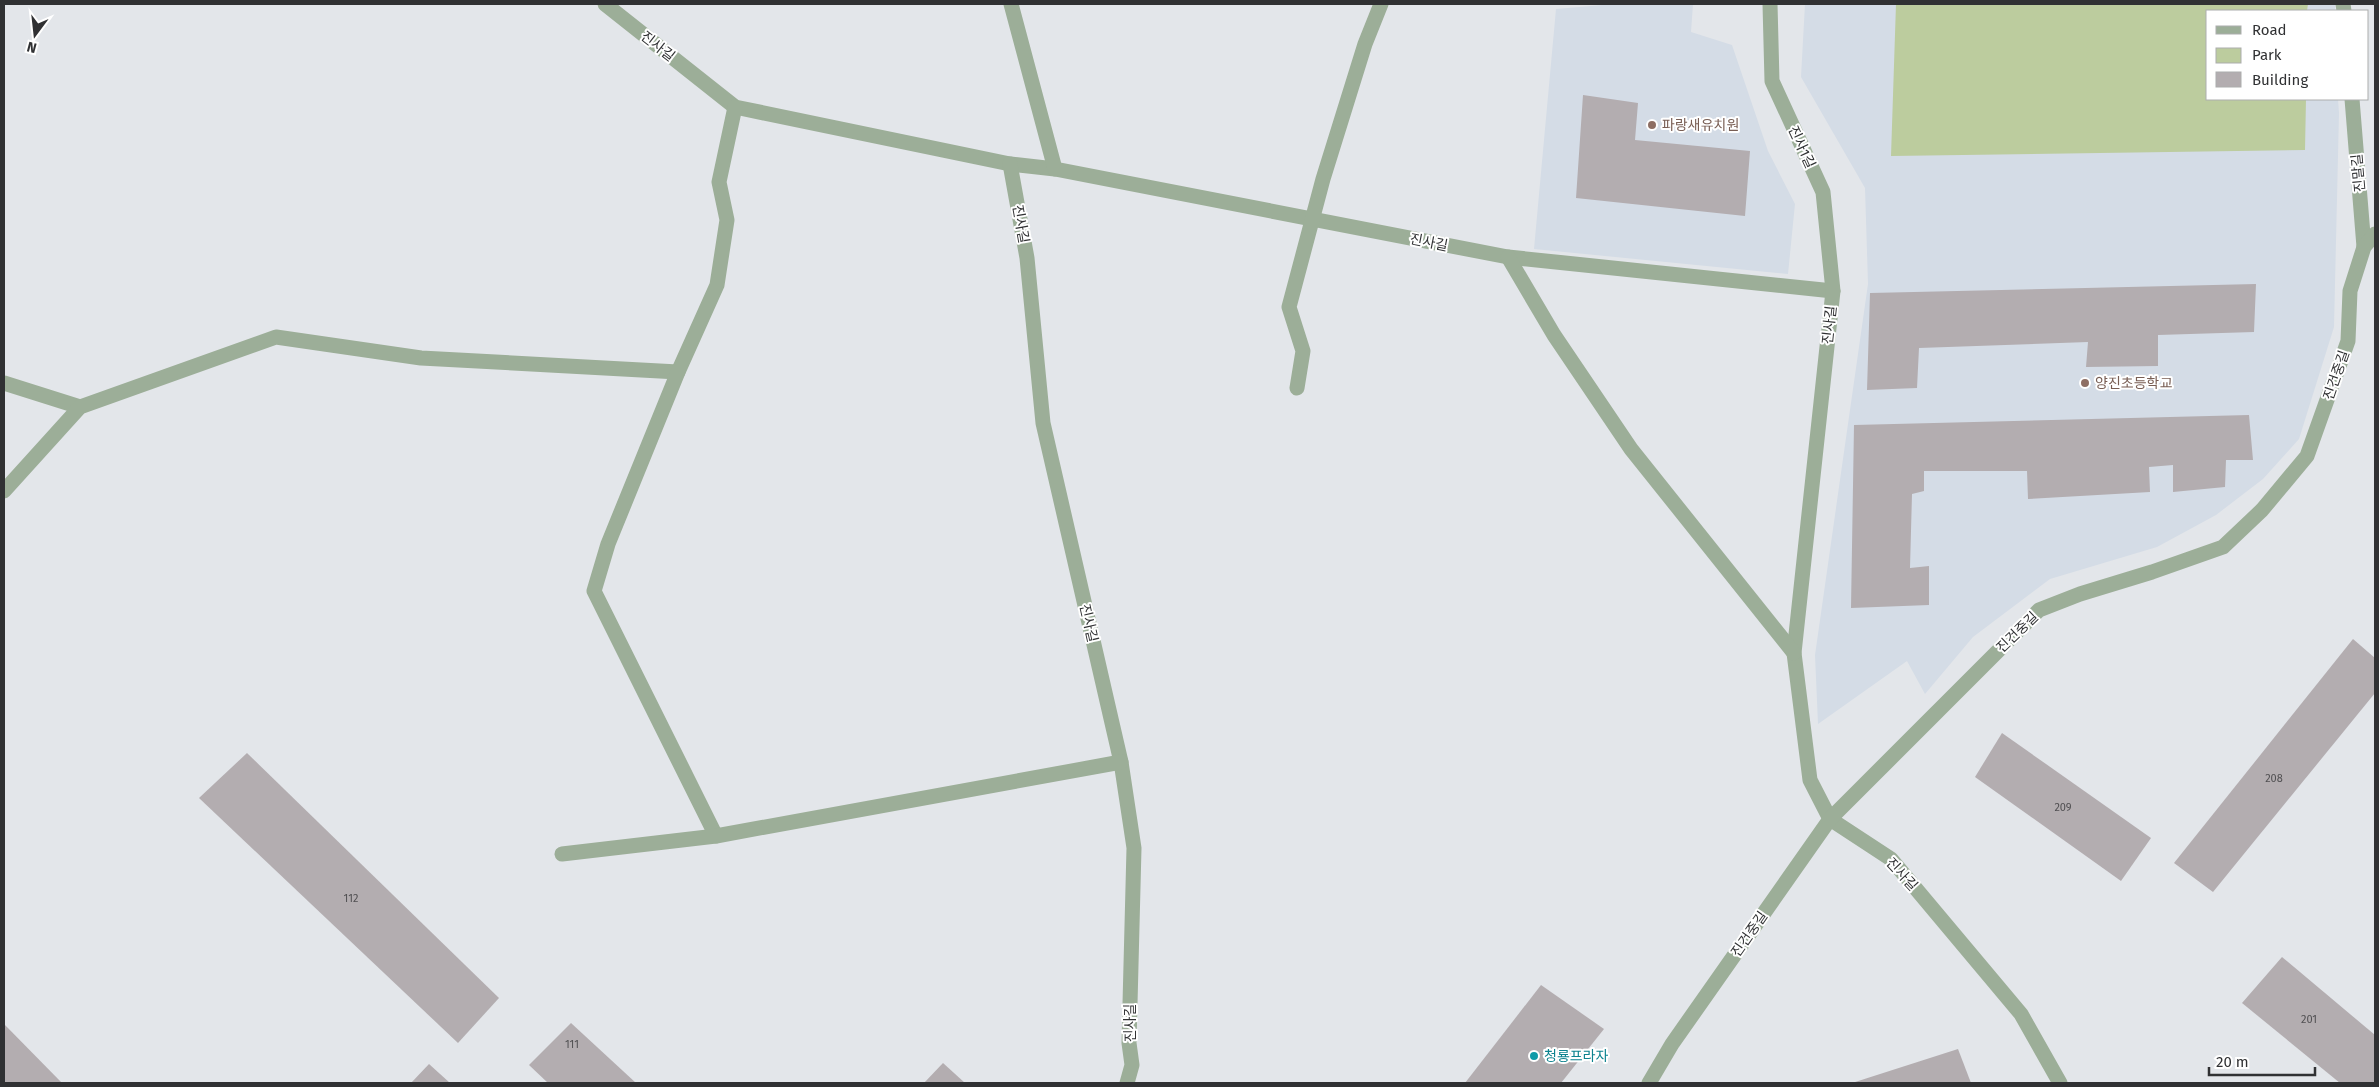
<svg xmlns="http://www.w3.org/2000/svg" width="2379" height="1087" font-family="'Fira Sans','Noto Sans KR',sans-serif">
  <rect width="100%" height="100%" fill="#e3e6ea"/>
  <g fill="#d4dce6">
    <polygon points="1614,4 1693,4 1691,32 1732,45 1768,151 1795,204 1788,274 1534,249 1556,9"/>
    <polygon points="1805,4 2335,4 2335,11 2208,11 2208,99 2338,99 2339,113 2334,327 2299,439 2263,479 2216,515 2157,547 2050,579 1973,637 1925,694 1907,661 1818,724 1815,655 1868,284 1865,188 1801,77"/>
  </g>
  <polygon fill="#bccc9e" points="1896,4 2308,4 2307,11 2208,11 2208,99 2306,99 2305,150 1891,156"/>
  <g fill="#b3adb0">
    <polygon points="1583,95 1638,103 1635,140 1750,151 1745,216 1576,198"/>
    <polygon points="2256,284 2254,332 2158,335 2158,366 2086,367 2088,342 1919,348 1917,388 1867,390 1870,293"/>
    <polygon points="2249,415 2253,460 2226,460 2225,487 2173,492 2173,465 2149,467 2150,492 2028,499 2027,471 1924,471 1924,491 1912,494 1910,568 1929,566 1929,605 1851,608 1854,425"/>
    <polygon points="2353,639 2375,658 2375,693 2213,892 2174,863"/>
    <polygon points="2002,733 2151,838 2121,881 1975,777"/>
    <polygon points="247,753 499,998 458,1043 199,798"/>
    <polygon points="2282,957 2375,1035 2375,1083 2340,1083 2242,1003"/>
    <polygon points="1541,985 1604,1029 1561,1083 1465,1083"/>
    <polygon points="571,1023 636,1083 548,1083 529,1065"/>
    <polygon points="4,1024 62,1083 4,1083"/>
    <polygon points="1958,1049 1971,1083 1852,1083"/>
    <polygon points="943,1063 965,1083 924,1083"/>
    <polygon points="429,1064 450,1083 411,1083"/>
  </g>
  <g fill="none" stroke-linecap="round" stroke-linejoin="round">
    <g stroke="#9cae98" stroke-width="15">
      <polyline points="605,4 735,107 1010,164 1055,169"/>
      <polyline points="1011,4 1055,169 1508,257 1833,291"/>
      <polyline points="1770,4 1772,81 1823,192 1833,291 1794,653 1810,780 1830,819 1891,859 2021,1014 2060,1083"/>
      <polyline points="2343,4 2344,11"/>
      <polyline points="2352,99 2364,247"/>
      <polyline points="1010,164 1027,258 1043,423 1121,762 1134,848 1129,1043 1132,1065 1127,1083"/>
      <polyline points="1508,257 1554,335 1631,449 1794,653"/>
      <polyline points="4,383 80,407"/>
      <polyline points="1297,388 1303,351 1289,307 1323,179 1365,44 1381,4"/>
      <polyline points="4,491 80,407 276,337 421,358 678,372"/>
      <polyline points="716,836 594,591 608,544 678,372 717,285 727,220 719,182 735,107"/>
      <polyline points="562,854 716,836 1121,762"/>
      <polyline points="1649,1083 1672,1044 1830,819 2039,610 2080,594 2152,572 2223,547 2262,510 2307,456 2348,341 2350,291 2364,247 2375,234"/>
    </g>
  </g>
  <g fill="#8d6e63" stroke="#fff" stroke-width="2">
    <circle cx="1652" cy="125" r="5"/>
    <circle cx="2085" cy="383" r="5"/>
  </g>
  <circle fill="#0f9aa8" stroke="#fff" stroke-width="2" cx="1534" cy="1056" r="5"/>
  <g text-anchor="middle" stroke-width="4" stroke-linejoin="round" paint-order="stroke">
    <g font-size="11" fill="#515052">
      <text x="2274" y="782">208</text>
      <text x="2063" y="811">209</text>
      <text x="351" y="902">112</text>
      <text x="2309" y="1023">201</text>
      <text x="572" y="1048">111</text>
    </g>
    <g font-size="14" fill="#303133" stroke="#fff">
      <text transform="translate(658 46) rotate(38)" y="5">진사길</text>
      <text transform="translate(1802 147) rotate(65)" y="5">진사1길</text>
      <text transform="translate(2358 173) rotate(-95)" y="5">진말길</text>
      <text transform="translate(1021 224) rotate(80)" y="5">진사길</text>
      <text transform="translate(1429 242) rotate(11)" y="5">진사길</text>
      <text transform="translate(1829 325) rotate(-84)" y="5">진사길</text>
      <text transform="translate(2336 375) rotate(-71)" y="5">진건중길</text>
      <text transform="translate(1089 623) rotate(77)" y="5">진사길</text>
      <text transform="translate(2017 632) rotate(-44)" y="5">진건중길</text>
      <text transform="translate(1902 874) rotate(47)" y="5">진사길</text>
      <text transform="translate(1749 934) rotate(-55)" y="5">진건중길</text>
      <text transform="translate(1130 1023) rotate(-90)" y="5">진사길</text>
    </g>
    <g font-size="14" fill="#785e54" stroke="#fff" text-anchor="start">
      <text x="1662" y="130">파랑새유치원</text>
      <text x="2095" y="388">양진초등학교</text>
    </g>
    <g font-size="14" fill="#0d838f" stroke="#fff" text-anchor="start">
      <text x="1544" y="1061">청룡프라자</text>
    </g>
  </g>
  <rect width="2379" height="1087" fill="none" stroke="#303133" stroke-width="10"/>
  <rect x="2206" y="10" width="162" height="90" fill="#ffffff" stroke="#acadad"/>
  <rect x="2216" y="26" width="25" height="8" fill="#9cae98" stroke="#acadad"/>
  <text x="2252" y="35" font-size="15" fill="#303133">Road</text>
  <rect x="2216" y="48" width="25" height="15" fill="#bccc9e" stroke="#acadad"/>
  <text x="2252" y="60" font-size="15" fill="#303133">Park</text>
  <rect x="2216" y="72" width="25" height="15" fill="#b3adb0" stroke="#acadad"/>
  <text x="2252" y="85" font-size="15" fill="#303133">Building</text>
  <g transform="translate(35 35) rotate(195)" stroke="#ffffff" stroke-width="4" paint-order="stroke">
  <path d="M0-4L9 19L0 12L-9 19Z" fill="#303133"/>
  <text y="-8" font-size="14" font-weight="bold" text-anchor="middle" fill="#303133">N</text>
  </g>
  <path d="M2209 1067v8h106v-8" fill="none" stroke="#303133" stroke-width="2.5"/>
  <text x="2216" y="1067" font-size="15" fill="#303133" stroke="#ffffff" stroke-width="4" paint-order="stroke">20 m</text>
</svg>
